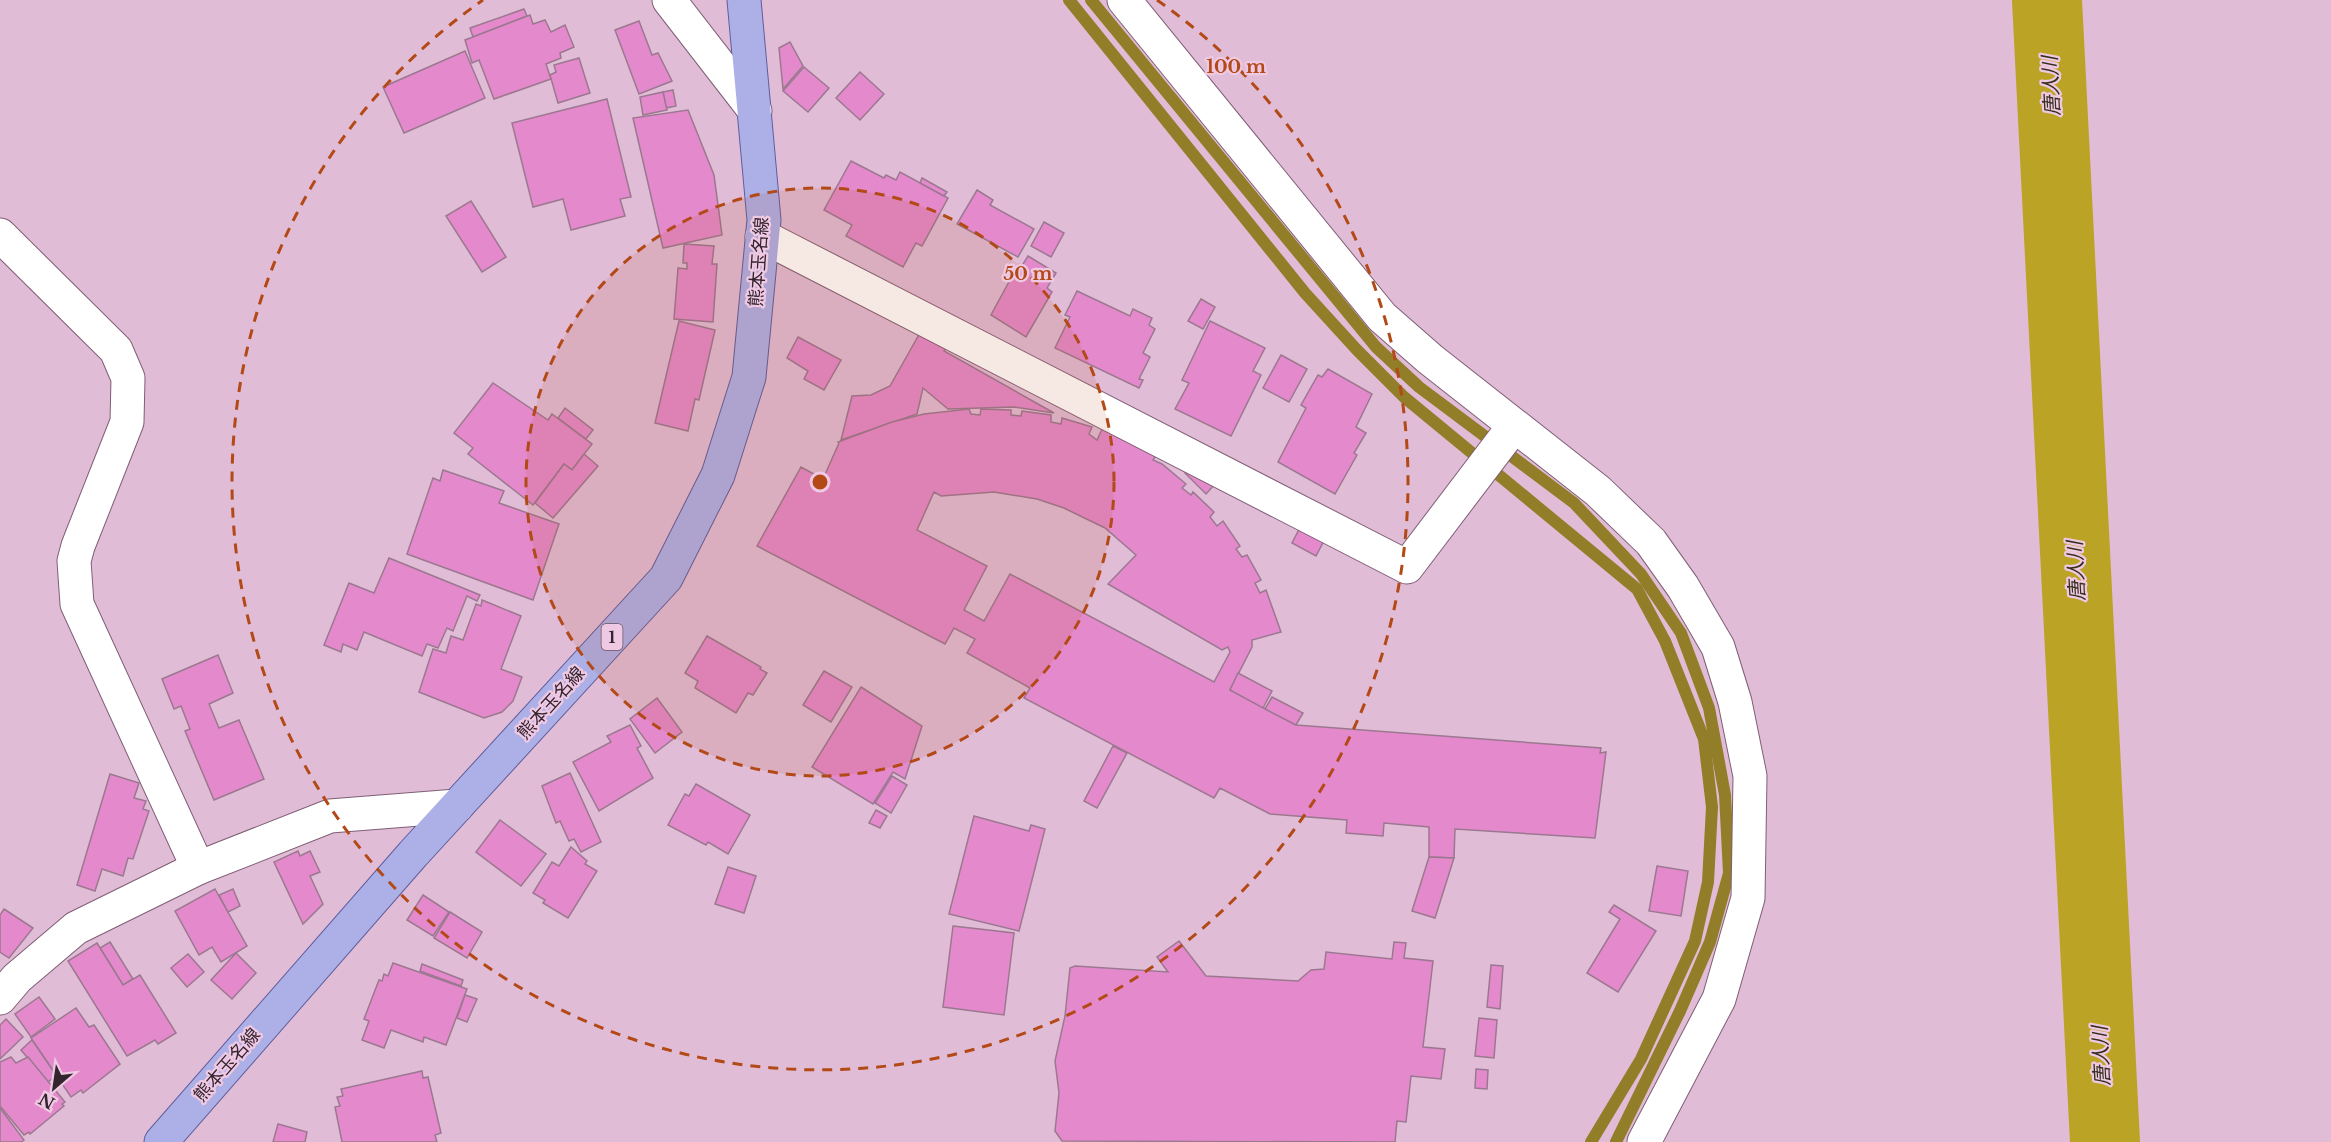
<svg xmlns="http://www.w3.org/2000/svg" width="2331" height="1142" font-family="'Libre Baskerville','Noto Sans JP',serif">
  <rect width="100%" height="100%" fill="#e1bcd6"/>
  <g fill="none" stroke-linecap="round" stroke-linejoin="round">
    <g stroke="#927d28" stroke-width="12">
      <polyline points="1069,0 1305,293 1357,350 1404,397 1637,589 1665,641 1704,739 1712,807 1708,882 1695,941 1641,1059 1591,1142"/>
      <polyline points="1091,0 1376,347 1419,387 1574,503 1641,574 1681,633 1709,708 1725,795 1729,873 1710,942 1680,1011 1616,1142"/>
    </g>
    <polyline stroke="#bba325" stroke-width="70" points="2047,0 2105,1142"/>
  </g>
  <g fill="#e48acc" stroke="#9b7890" stroke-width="1.5" fill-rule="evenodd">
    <polygon points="524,9 527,16 473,37 470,28"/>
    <polygon points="530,15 533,24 545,20 551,32 565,25 574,47 560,53 561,58 546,64 551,79 494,99 479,60 472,63 465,40"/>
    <polygon points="639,21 652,55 658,53 672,81 639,94 615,30"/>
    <polygon points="790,42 803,66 783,89 779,48"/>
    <polygon points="465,51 485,98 404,133 383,87"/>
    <polygon points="579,58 590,93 558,103 550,75 556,72 554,65"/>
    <polygon points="804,67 829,88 808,112 783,91"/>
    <polygon points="860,72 884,94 860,120 836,98"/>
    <polygon points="673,90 676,106 666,108 663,92"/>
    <polygon points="663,92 667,110 643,115 640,97"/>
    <polygon points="607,99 631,197 620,199 625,216 571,230 563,199 533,207 512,123"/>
    <polygon points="688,110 714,175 722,235 663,248 633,118"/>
    <polygon points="851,161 884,178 886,175 896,180 900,172 948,198 922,246 916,243 903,267 846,236 852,225 824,210"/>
    <polygon points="922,178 947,192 944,196 920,183"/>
    <polygon points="977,190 993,200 990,205 1034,229 1018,257 957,224"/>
    <polygon points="471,201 506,257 482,272 446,216"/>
    <polygon points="1044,222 1064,233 1051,257 1031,246"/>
    <polygon points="684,244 714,246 712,264 717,264 713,322 674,319 678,268 687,269 687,263 683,263"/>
    <polygon points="1028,256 1056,273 1047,288 1052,292 1026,337 991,315 1017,267 1020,269"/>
    <polygon points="1077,291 1130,316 1133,309 1152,318 1149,325 1155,329 1143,353 1150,357 1139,379 1143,380 1139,388 1055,348 1070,317 1065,315"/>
    <polygon points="1201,299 1215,307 1203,329 1188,321"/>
    <polygon points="679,321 715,330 699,400 695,399 688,431 655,423"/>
    <polygon points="1210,321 1265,348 1253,371 1261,375 1231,436 1175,409 1189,383 1182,380"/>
    <polygon points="921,331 947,345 944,351 1054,413 1014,407 948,409 923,388 917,414 841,440 852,396 871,395 890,386"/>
    <polygon points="798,337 841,360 824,390 804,379 808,371 787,358"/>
    <polygon points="1281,355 1307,369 1289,402 1263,388"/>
    <polygon points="1328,369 1372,394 1356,427 1366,433 1354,453 1357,455 1335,494 1278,462 1306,408 1301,405 1318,375 1322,377"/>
    <polygon points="493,383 548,420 552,414 592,444 572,470 564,464 533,505 468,454 473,448 454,433"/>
    <polygon points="565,408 593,430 586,439 558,418"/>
    <path d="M969,409l2,5 9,1 1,-6 30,1v5l10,1 1,-5 29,4v7l10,2 1,-6 30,9 -3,7 8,6 7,-15 53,29 -4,6 9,4 24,20 -4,4 9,7 2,-3 21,20 -4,5 7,9 6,-5 17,25 -4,3 6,8 5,-2 14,25 -6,3 5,10 6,-3 15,42 -29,8v7l-22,43 66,35 305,23 -1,5 6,-1 -11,86 -140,-9 -1,29 -25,-1v-30l-45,-4 -1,13 -37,-3 1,-13 -77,-6 -50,-26 -6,10 -190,-100 6,-10 -63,-35 8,-14 -21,-11 -9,16 -188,-98 44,-79 22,12 16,-36 -1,-1 54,-20 32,-8zM934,492l7,4 53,-4 43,7 27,9 41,20 31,27 -28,29 114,66 6,-3 2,5 -16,30 -204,-108 -26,47 -20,-11 23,-44 -70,-36z"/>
    <polygon points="584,454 598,466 553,518 535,503 564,464 572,470"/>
    <polygon points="1193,463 1215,484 1206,494 1185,473"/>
    <polygon points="443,470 504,491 499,503 559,524 533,600 407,554 433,478 440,481"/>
    <polygon points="1304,520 1328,533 1316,556 1292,543"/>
    <polygon points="389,558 480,595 477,601 467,596 453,631 447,628 438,648 427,644 422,656 364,632 357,650 343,644 341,652 324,645 349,583 374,593"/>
    <polygon points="482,600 521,616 501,669 522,677 513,701 502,712 484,718 419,692 433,649 446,653 451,636 463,640 476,604 481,606"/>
    <polygon points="707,636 761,667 760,669 767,673 753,695 748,693 736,713 695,688 698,681 685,673"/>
    <polygon points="218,655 233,693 209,704 219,728 239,720 264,779 214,800 185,731 190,729 181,706 174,709 162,679"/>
    <polygon points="824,671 852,687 831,722 803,705"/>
    <polygon points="1238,673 1272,691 1263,708 1230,690"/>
    <polygon points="861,687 922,726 905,779 893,772 873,804 812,767"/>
    <polygon points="1272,697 1303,713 1296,725 1265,709"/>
    <polygon points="657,698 682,732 655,753 630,719"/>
    <polygon points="630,725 641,746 637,748 653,778 599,811 573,762 611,742 607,736"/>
    <polygon points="1113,746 1127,753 1097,808 1084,801"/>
    <polygon points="570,773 601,842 581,852 574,839 569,841 560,821 556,823 542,786"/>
    <polygon points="110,774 139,783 134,798 146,801 143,809 149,811 133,859 128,858 123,876 102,869 95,891 77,885"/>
    <polygon points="892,776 907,785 891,813 875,803"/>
    <polygon points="696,784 750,815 728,854 708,842 706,845 668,825 685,794 689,796"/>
    <polygon points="876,810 887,816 880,828 869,823"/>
    <polygon points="974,816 1029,831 1031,825 1045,829 1019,931 949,914"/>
    <polygon points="500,820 546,854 521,886 476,852"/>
    <polygon points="571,847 587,861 585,864 597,871 568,918 543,903 545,900 533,893 552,862 559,866"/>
    <polygon points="298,851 300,856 310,851 320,872 310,876 323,904 303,924 274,862"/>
    <polygon points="1429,857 1454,858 1435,918 1412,911"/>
    <polygon points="1657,866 1688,871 1681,916 1649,911"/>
    <polygon points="728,867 756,876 744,913 715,904"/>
    <polygon points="215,889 247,946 221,962 212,947 199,955 175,911"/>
    <polygon points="233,889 240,906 228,912 219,895"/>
    <polygon points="423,895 449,912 433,936 407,920"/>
    <polygon points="1614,905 1656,931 1618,992 1587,973 1620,919 1609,912"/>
    <polygon points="4,909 33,928 9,958 0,952 0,915"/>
    <polygon points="450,912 482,932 467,958 434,938"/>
    <polygon points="953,926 1014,933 1004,1015 943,1007"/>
    <polygon points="1179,941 1206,976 1298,981 1311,970 1324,969 1326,952 1392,959 1394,942 1406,943 1404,958 1433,961 1423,1047 1445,1049 1441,1079 1411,1076 1406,1122 1397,1121 1395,1142 1062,1141 1055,1131 1059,1093 1055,1061 1065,1016 1070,968 1075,966 1168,972 1157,957"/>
    <polygon points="110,942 133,979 123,985 100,948"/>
    <polygon points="97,943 123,985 140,975 176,1033 158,1044 155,1040 127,1056 68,961"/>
    <polygon points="236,953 256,973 232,999 211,980"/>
    <polygon points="188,954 204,972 187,987 171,968"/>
    <polygon points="393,963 467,989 446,1045 424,1037 423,1042 391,1030 384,1048 362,1040 369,1021 364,1019 379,980 382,981 384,974 388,976"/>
    <polygon points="422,964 463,980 461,986 420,971"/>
    <polygon points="1491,965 1503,966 1500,1009 1487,1007"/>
    <polygon points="465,995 477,999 467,1022 457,1018"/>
    <polygon points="39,997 55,1019 31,1037 15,1014"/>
    <polygon points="76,1008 89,1027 94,1025 120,1064 83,1093 81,1090 71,1097 31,1038"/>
    <polygon points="1479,1018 1497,1020 1494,1058 1475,1056"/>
    <polygon points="6,1019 23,1037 0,1059 0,1025"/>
    <polygon points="32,1040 56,1075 48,1082 21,1050"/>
    <polygon points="11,1057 16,1063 28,1057 65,1102 62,1104 64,1106 30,1134 29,1132 24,1135 0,1106 0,1062"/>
    <polygon points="1476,1069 1488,1070 1487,1089 1475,1088"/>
    <polygon points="422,1071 423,1078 428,1077 441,1133 435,1135 437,1142 342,1142 335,1107 340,1106 337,1097 343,1096 341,1089"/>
    <polygon points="0,1108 24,1140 21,1142 0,1142"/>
    <polygon points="278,1124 307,1132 305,1142 273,1142"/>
  </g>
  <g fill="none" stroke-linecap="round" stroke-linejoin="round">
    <g stroke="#7f5e75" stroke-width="35">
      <g id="minor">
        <polyline points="669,0 755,111"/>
        <polyline points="1124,0 1382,317 1430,359 1598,491 1651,542 1683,587 1718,647 1735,702 1750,776 1748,898 1719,999 1644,1142"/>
        <polyline points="0,235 116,350 128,378 127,422 78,546 74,561 77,604 198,868"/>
        <polyline points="762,236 1407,567 1514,426"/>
        <polyline points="0,998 17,978 76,928 198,868 330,816 457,806"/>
      </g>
    </g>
    <g stroke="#5d5d9c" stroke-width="35">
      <polyline id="major" points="161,1142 413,854 666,578 718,475 749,377 764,220 744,0"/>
    </g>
    <use href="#minor" stroke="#fff" stroke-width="33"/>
    <use href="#major" stroke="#acb0e7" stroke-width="33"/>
  </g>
  <circle cx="820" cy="482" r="294" fill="#b24916" fill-opacity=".12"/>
  <g fill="none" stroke="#b24916" stroke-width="3" stroke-dasharray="10 8">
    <circle cx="820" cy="482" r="294"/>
    <path d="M1157 0A588 588 0 1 1 483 0"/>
  </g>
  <g text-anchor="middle" stroke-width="4.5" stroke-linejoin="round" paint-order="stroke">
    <rect fill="#efc9e3" stroke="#6b5664" stroke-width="1.5" x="601.5" y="624" width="21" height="26" rx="4.5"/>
    <g font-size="16" font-weight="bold" fill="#33242e">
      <text x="612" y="643">1</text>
    </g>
    <g font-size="18" fill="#33242e" stroke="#efc9e3">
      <text transform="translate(759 262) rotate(-86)" y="6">熊本玉名線</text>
      <text transform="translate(551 703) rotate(-48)" y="6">熊本玉名線</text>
      <text transform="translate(227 1065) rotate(-49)" y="6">熊本玉名線</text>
    </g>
    <g font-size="20" font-style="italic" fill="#332f1b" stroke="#efc9e3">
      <text transform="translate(2051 86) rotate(-93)" y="7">唐人川</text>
      <text transform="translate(2076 571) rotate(-93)" y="7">唐人川</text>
      <text transform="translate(2101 1056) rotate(-93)" y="7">唐人川</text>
    </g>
  </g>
  <circle cx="820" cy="482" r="9" fill="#b24916" stroke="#efc9e3" stroke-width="3"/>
  <g font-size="18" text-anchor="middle" font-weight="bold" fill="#b24916" stroke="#efc9e3" stroke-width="4.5" stroke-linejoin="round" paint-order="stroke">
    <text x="1236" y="73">100 m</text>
    <text x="1028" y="280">50 m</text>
  </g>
  <g transform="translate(54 1088) rotate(209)" stroke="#efc9e3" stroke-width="4.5" paint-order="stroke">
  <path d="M0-4.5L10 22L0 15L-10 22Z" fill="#33242e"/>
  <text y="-9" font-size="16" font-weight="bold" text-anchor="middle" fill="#33242e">N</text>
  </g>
</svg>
